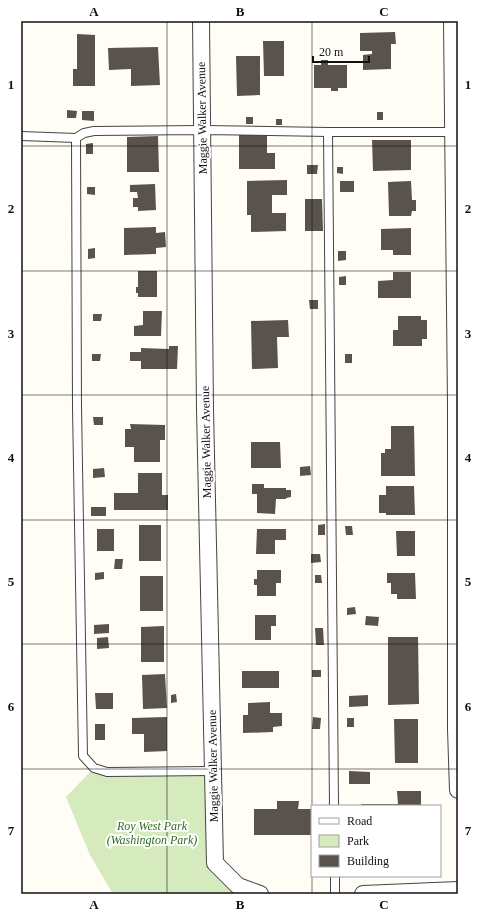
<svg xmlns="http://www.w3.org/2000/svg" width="479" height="915" font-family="'Times New Roman',serif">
  <rect width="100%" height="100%" fill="#fffdf5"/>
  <polygon fill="#d5ebbd" points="94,768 213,771 215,863 260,894 113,894 90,855 66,797"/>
  <g fill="#5a524d">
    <polygon points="395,32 396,44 391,44 391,69 363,70 363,55 372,54 372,51 360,51 360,33"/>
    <polygon points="77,34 95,35 95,86 73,86 73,69 77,69"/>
    <polygon points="263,41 284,41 284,76 264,76"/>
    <polygon points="158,47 160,85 131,86 131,69 109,70 108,48"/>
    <polygon points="236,56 260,56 260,95 237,96"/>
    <polygon points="321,60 328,60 328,65 347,65 347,88 338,88 338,91 331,91 331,88 314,88 314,65 321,65"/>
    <polygon points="67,110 77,111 76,118 67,118"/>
    <polygon points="82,111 94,111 94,121 82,120"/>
    <rect x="377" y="112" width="6" height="8"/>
    <rect x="246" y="117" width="7" height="7"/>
    <rect x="276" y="119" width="6" height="6"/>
    <polygon points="239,135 267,135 267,153 275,153 275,169 239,169"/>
    <polygon points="158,136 159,172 127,172 127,137"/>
    <polygon points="372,140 411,140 411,170 373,171"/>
    <polygon points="93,143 93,154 86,154 86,144"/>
    <polygon points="307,165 318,165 317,174 307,174"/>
    <polygon points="337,167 343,167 343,174 337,173"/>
    <polygon points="287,180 287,195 272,195 272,213 286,213 286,231 251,232 251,215 247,215 247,181"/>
    <rect x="340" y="181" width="14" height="11"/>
    <polygon points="411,181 412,200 416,200 416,211 412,211 411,216 389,216 388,182"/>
    <polygon points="155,184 156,210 138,211 138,207 133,207 133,198 138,198 137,192 130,192 130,185"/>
    <polygon points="87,187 95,187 95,195 87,194"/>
    <polygon points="305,199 322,199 323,231 305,231"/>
    <polygon points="156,227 156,233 165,232 166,247 156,248 156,254 124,255 124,228"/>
    <polygon points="411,228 411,255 393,255 393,250 381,250 381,229"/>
    <polygon points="95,248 95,258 88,259 88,249"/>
    <polygon points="338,251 346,251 346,260 338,261"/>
    <polygon points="138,271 157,271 157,297 138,297 138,293 136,293 136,287 138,287"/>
    <polygon points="393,272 411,272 411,298 378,298 378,281 393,280"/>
    <polygon points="346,276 346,285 339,285 339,277"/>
    <polygon points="309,300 318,300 318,309 310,309"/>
    <polygon points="143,311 162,311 161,336 134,336 134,326 143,325"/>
    <polygon points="93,314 102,314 101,321 93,321"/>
    <polygon points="398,316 421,316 421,320 427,320 427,339 422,339 422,346 393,346 393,330 398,330"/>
    <polygon points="288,320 289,337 277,337 278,368 252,369 251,321"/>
    <polygon points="169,346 178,346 177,369 141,369 141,361 130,361 130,352 141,352 141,348 169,349"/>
    <polygon points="92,354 101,354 100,361 92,361"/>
    <rect x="345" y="354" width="7" height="9"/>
    <polygon points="93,417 103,417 103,425 94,425"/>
    <polygon points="130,424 165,425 165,440 160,440 160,462 134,462 134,447 125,447 125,429 131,429"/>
    <polygon points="391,426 414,426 415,476 381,476 381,453 385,453 385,449 391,449"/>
    <polygon points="251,442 280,442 281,468 251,468"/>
    <polygon points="310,466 311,475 300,476 300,467"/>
    <polygon points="104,468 105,477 93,478 93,469"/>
    <polygon points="138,473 162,473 162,495 168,495 168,510 114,510 114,493 138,493"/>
    <polygon points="252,484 264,484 264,488 286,488 286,490 291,490 291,497 286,498 286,499 276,499 275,514 257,513 257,494 252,494"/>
    <polygon points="386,486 414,486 415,515 386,515 386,513 379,513 379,495 386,495"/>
    <rect x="91" y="507" width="15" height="9"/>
    <polygon points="325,524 325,535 318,535 318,525"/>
    <rect x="139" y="525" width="22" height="36"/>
    <polygon points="345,526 352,526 353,535 346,535"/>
    <rect x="97" y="529" width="17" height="22"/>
    <polygon points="257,529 286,529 286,540 275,540 275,554 256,554"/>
    <polygon points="396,531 415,531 415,556 397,556"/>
    <polygon points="311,554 320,554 321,562 311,563"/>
    <polygon points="115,559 123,559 122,569 114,569"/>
    <polygon points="257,570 281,570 281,583 276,583 276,596 257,596 257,585 254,585 254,579 257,579"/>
    <polygon points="104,572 104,579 95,580 95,573"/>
    <polygon points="387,573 415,573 416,599 397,599 397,594 391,594 391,583 387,583"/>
    <polygon points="315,575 321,575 322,583 315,583"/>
    <rect x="140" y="576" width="23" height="35"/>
    <polygon points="355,607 356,614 347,615 347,608"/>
    <polygon points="255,615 276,615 276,626 271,626 271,640 255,640"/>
    <polygon points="366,616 379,617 378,626 365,625"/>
    <polygon points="109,624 109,633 94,634 94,625"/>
    <polygon points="164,626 164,662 141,662 141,627"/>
    <polygon points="315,628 323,628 324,645 316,645"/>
    <polygon points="108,637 109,648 97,649 97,638"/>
    <polygon points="388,637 418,637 419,704 388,705"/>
    <rect x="312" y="670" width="9" height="7"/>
    <rect x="242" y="671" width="37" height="17"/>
    <polygon points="165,674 167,708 143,709 142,675"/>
    <polygon points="95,693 113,693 113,709 96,709"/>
    <polygon points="176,694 177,702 171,703 171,695"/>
    <polygon points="368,695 368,706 349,707 349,696"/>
    <polygon points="270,702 270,713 282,713 282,726 273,727 273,732 243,733 243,715 248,715 248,703"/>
    <polygon points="167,717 167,751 144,752 144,734 132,734 132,718"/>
    <polygon points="313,717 321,718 320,729 312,729"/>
    <rect x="347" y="718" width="7" height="9"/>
    <polygon points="394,719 418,719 418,763 395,763"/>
    <rect x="95" y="724" width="10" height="16"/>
    <polygon points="349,771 370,772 370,784 349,784"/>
    <polygon points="397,791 421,791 421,806 361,806 361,804 398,804"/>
    <polygon points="277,801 299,801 298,809 312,809 312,835 254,835 254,809 277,809"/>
  </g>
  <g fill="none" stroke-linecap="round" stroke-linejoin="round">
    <g stroke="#444" stroke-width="10">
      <g id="lane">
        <polyline points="328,132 334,806"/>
        <polyline points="21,136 76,138"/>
        <polyline points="213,771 107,772 94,768 83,756 77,407 76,138 84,133 94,131 202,130 328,132 456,132"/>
        <polyline points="335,876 335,894"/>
      </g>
    </g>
    <g stroke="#444" stroke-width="18">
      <g id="street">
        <polyline points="201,21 205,409 215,863 238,886 260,894"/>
        <polyline points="452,21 456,404 456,729 458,790"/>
        <polyline points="363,894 458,890"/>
      </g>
    </g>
    <use href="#lane" stroke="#fff" stroke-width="8"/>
    <use href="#street" stroke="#fff" stroke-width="16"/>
  </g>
  <path fill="none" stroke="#111" stroke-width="1" stroke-opacity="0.55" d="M167,21v873M312,21v785M21,146h437M21,271h437M21,395h437M21,520h437M21,644h437M21,769h437M312,806v70M312,876v18"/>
  <g text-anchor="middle" stroke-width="4" stroke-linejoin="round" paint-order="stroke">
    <g font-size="12" fill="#111" stroke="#fff">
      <text transform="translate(202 118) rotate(-91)" y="4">Maggie Walker Avenue</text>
      <text transform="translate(206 442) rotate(-91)" y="4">Maggie Walker Avenue</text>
      <text transform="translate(213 766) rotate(-91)" y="4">Maggie Walker Avenue</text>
    </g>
    <g font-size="12" font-style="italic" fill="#2f6b1f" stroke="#fff">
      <text x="152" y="830">Roy West Park<tspan x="152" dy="14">(Washington Park)</tspan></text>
    </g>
  </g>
  <rect width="479" height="915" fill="none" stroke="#ffffff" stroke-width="44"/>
  <rect x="311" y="805" width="130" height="72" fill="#ffffff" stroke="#a0a0a0"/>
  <rect x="319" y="818" width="20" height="6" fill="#ffffff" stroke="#a0a0a0"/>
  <text x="347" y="825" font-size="12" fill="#111111">Road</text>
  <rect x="319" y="835" width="20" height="12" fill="#d5ebbd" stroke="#a0a0a0"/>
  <text x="347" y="845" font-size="12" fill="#111111">Park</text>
  <rect x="319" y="855" width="20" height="12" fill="#5a524d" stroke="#a0a0a0"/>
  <text x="347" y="865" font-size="12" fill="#111111">Building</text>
  <path d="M313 56v6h56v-6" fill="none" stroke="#111111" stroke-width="2"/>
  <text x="319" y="56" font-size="12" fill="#111111" stroke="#ffffff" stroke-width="3" paint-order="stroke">20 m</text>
  <rect x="22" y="22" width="435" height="871" fill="none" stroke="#111" stroke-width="1.5"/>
  <g font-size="13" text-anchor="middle" font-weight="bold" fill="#111">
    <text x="94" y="16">A</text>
    <text x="240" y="16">B</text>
    <text x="384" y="16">C</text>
    <text x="11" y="89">1</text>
    <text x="468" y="89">1</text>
    <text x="11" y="213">2</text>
    <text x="468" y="213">2</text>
    <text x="11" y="338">3</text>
    <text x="468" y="338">3</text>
    <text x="11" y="462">4</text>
    <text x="468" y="462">4</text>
    <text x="11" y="586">5</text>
    <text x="468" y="586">5</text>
    <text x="11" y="711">6</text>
    <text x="468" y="711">6</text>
    <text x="11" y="835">7</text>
    <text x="468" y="835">7</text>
    <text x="94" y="909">A</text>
    <text x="240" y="909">B</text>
    <text x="384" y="909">C</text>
  </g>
</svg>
